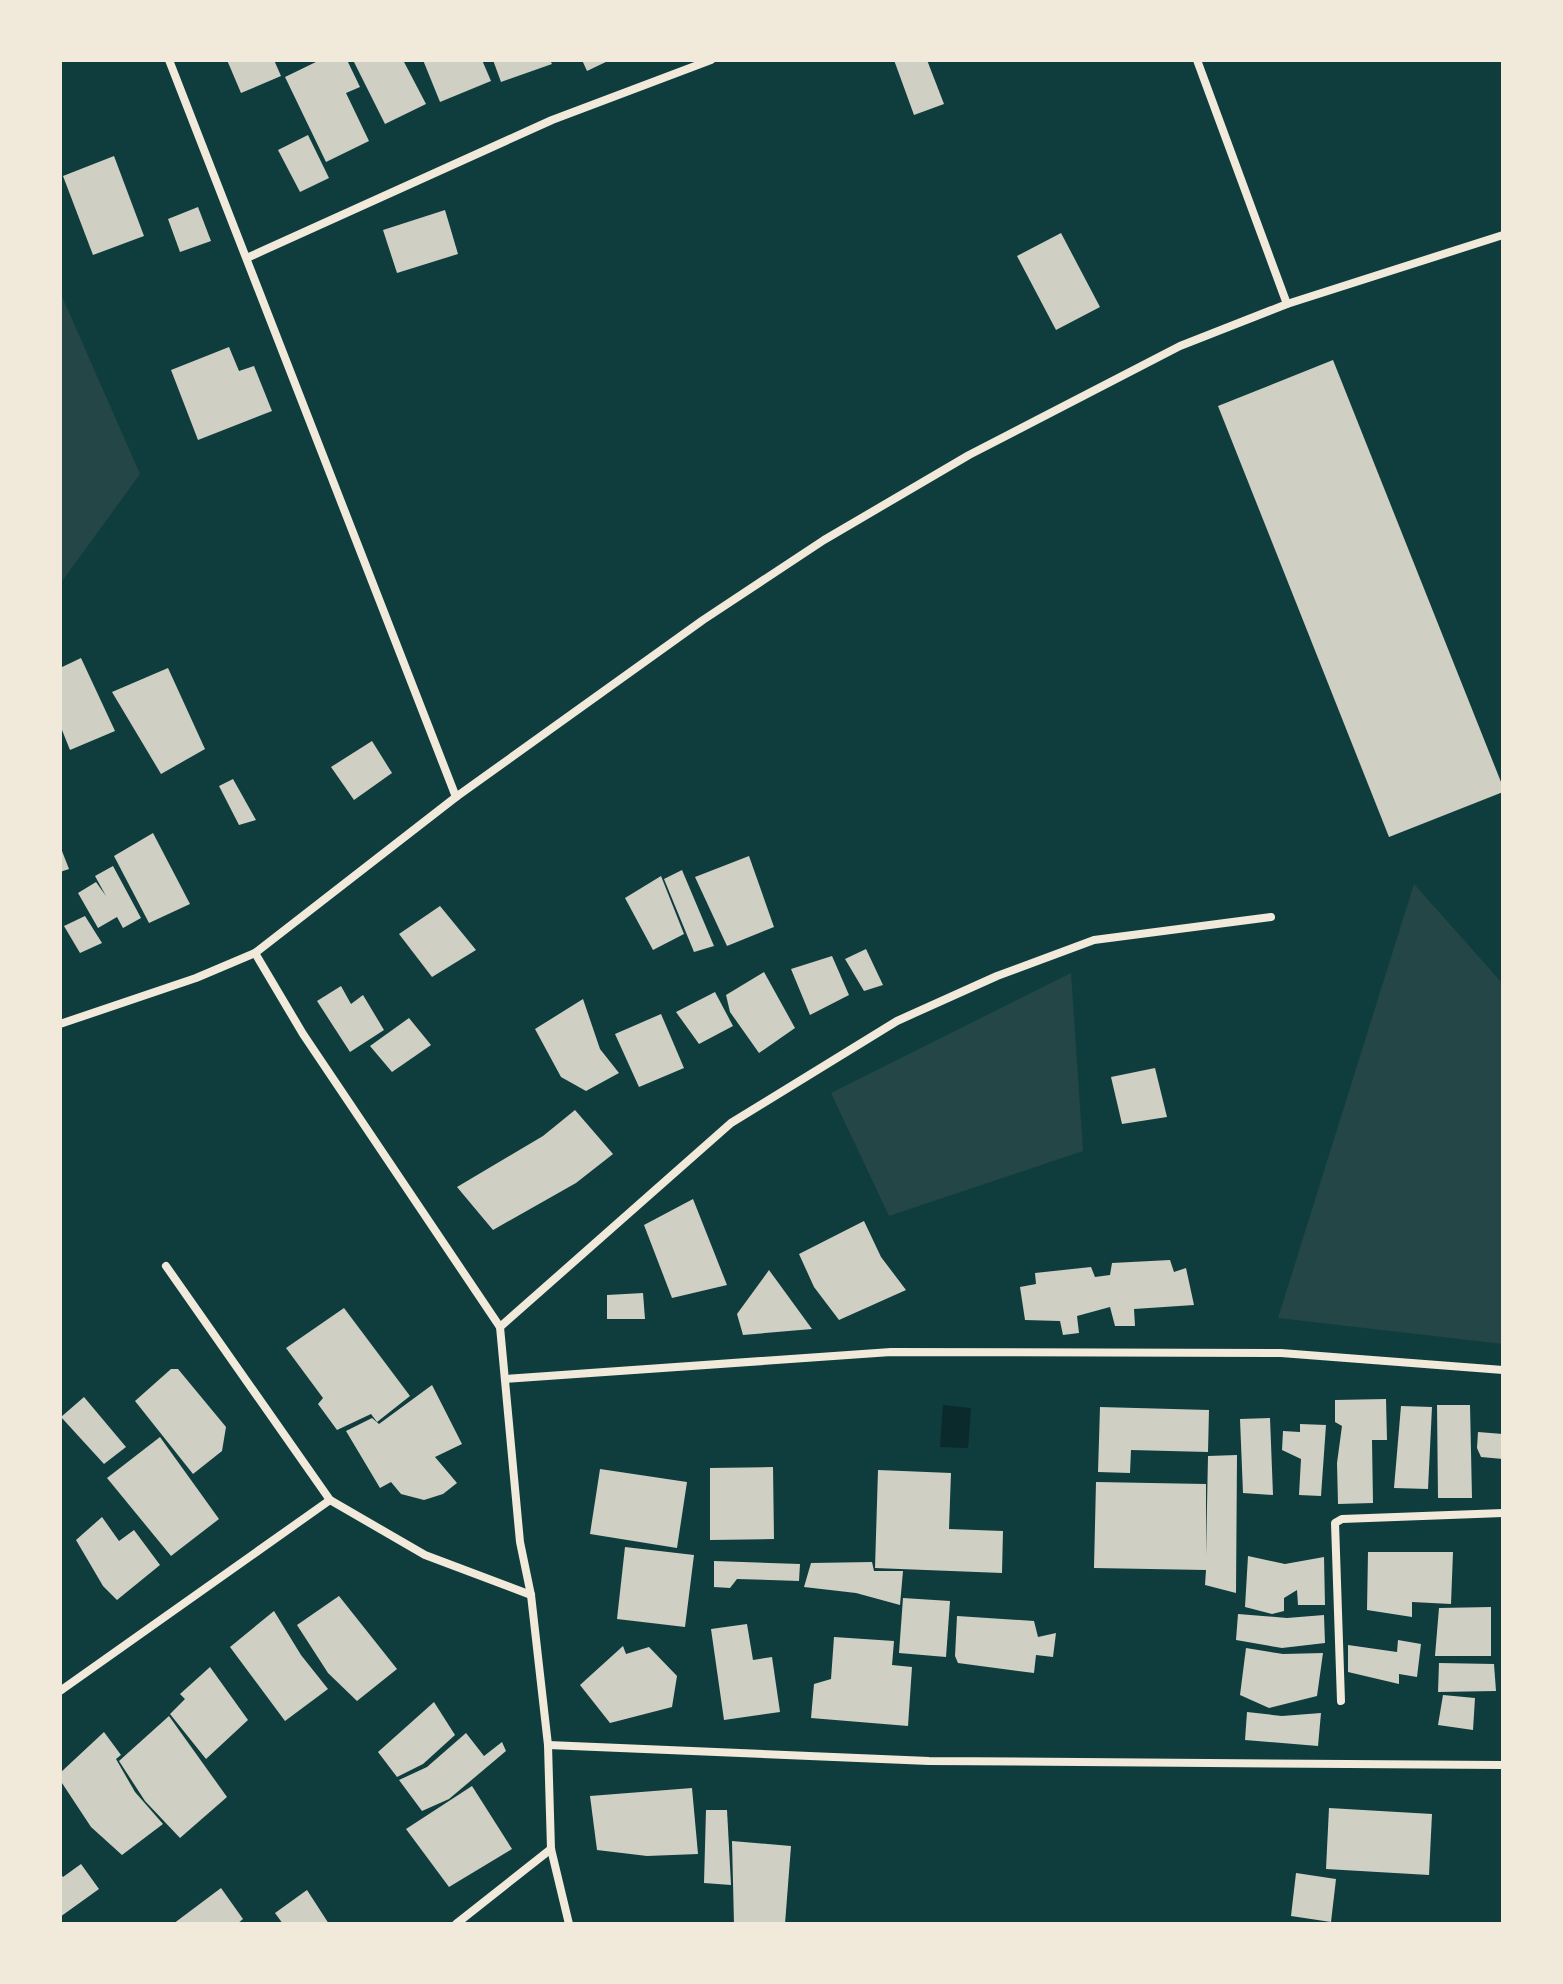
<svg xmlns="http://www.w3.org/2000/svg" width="1563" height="1984" font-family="Lato,sans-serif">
  <rect width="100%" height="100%" fill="#0f3d3e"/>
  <g fill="#244646">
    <polygon points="60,292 140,474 60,584"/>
    <polygon points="1414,884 1503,984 1503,1344 1278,1318"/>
    <polygon points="1071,973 1083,1151 889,1216 831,1093"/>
  </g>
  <polygon fill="#0a2a2b" points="943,1405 971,1408 968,1448 940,1447"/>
  <g fill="#cfcfc3">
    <polygon points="227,60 274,60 281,76 241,93"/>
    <polygon points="320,60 347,60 360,87 346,93 369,141 326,162 285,77"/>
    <polygon points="353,60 403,60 426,104 385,124"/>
    <polygon points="423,60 482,60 491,81 440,102"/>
    <polygon points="493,60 550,60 552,64 501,82"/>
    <polygon points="582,60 610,60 587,71"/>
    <polygon points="894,60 927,60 944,104 914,115"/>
    <polygon points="308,135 329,178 300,192 278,150"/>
    <polygon points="114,156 144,236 93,255 63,176"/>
    <polygon points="198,207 211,241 180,252 168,219"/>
    <polygon points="445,210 458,254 397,273 383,230"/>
    <polygon points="1061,233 1100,307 1056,330 1017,256"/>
    <polygon points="229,347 239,371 254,366 272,411 198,440 171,370"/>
    <polygon points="1333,360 1503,787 1503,792 1389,837 1218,406"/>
    <polygon points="81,658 115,731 70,750 60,725 60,668"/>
    <polygon points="168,668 205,749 161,774 112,692"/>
    <polygon points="372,741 392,773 354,800 331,767"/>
    <polygon points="233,779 256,820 239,825 219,786"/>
    <polygon points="153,833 190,904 149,923 114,856"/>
    <polygon points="60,846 69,869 60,872"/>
    <polygon points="749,856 774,927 727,946 695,877"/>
    <polygon points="113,866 141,918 123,928 117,917 98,928 78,893 96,882 106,896 95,876"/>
    <polygon points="682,870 714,946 694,952 664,879"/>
    <polygon points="661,876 684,934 653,950 625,898"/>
    <polygon points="440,906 476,950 432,977 399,934"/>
    <polygon points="85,916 102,943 80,953 64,926"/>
    <polygon points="866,949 883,985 864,991 845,959"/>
    <polygon points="832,956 849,995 810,1015 791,969"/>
    <polygon points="764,972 795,1028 759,1053 730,1012 726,995"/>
    <polygon points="341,986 351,1004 363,995 384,1030 350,1052 317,1001"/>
    <polygon points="715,992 733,1026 699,1044 676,1012"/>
    <polygon points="583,999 600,1049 619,1073 586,1091 561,1077 535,1029"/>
    <polygon points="661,1014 684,1068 639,1087 615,1034"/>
    <polygon points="409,1018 431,1045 392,1072 370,1046"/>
    <polygon points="1155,1068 1167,1117 1122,1124 1111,1077"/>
    <polygon points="575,1110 613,1154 576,1183 493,1230 457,1187 543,1136"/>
    <polygon points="693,1199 727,1285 672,1298 644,1225"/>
    <polygon points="864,1221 881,1257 906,1290 839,1320 814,1287 799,1254"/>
    <polygon points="1170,1260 1174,1272 1186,1268 1194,1305 1134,1309 1135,1326 1115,1326 1110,1307 1077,1316 1079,1333 1063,1335 1060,1321 1025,1320 1020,1287 1036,1284 1035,1273 1091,1267 1095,1277 1110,1275 1112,1263"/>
    <polygon points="769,1270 812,1329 743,1335 737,1314"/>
    <polygon points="643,1293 645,1319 607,1319 607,1295"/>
    <polygon points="344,1308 410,1396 377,1422 371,1414 337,1430 318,1404 323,1398 286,1348"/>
    <polygon points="171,1369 178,1369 226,1427 222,1451 193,1474 135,1401"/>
    <polygon points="432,1385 462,1444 435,1457 457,1483 443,1494 424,1500 401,1494 391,1482 380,1488 346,1431 372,1418 379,1424"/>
    <polygon points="84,1397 126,1447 104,1464 61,1417"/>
    <polygon points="1386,1399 1387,1440 1372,1440 1373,1503 1338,1504 1337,1463 1342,1426 1335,1422 1335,1400"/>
    <polygon points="1437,1405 1470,1405 1472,1498 1438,1498"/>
    <polygon points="1401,1406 1432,1407 1428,1489 1394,1488"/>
    <polygon points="1100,1407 1209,1410 1208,1452 1131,1450 1130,1473 1098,1472"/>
    <polygon points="1270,1418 1273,1495 1243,1493 1240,1419"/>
    <polygon points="1300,1424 1326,1425 1321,1496 1299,1495 1301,1459 1282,1450 1283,1431 1300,1432"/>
    <polygon points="1478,1432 1503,1434 1503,1459 1481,1457 1477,1448"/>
    <polygon points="160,1437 219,1519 171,1556 107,1478"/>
    <polygon points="1237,1455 1236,1593 1205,1585 1206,1570 1094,1568 1096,1482 1206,1484 1206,1556 1208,1456"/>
    <polygon points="773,1467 774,1539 710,1540 710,1468"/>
    <polygon points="600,1469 687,1482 677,1548 590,1534"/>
    <polygon points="878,1470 951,1473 949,1529 1003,1531 1002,1573 875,1568"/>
    <polygon points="102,1517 119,1541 134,1530 160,1565 117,1600 103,1586 76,1540"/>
    <polygon points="625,1547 694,1555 685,1627 617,1619"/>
    <polygon points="1368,1552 1453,1552 1451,1604 1412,1602 1412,1617 1367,1610"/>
    <polygon points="1248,1556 1285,1564 1324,1557 1325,1605 1298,1605 1297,1590 1284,1598 1284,1611 1272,1614 1245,1607"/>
    <polygon points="714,1561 800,1564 799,1581 737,1579 730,1588 714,1587"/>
    <polygon points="872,1562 874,1571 903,1571 900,1605 856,1593 804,1587 811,1563"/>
    <polygon points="339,1596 397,1669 357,1701 328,1673 297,1625"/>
    <polygon points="903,1598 950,1601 946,1657 899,1653"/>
    <polygon points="1491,1607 1491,1656 1435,1656 1439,1608"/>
    <polygon points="274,1611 301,1655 328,1689 285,1721 230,1647"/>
    <polygon points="1238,1614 1287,1618 1324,1615 1325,1643 1282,1648 1236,1640"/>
    <polygon points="957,1616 1034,1621 1038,1637 1056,1633 1053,1657 1036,1655 1034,1673 958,1663 955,1656"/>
    <polygon points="747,1624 753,1660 772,1657 780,1712 724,1720 711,1629"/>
    <polygon points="834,1637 894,1641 892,1665 912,1667 908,1726 811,1718 814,1684 831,1679"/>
    <polygon points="1398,1640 1421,1644 1417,1677 1399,1674 1399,1684 1348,1672 1348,1645 1397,1652"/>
    <polygon points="623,1646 626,1654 649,1647 677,1676 672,1707 610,1723 580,1685"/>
    <polygon points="1246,1648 1283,1654 1323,1653 1317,1696 1269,1708 1240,1695"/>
    <polygon points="1439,1663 1494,1664 1496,1691 1438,1692"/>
    <polygon points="210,1667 248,1720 206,1759 170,1714 185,1699 180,1694"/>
    <polygon points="1443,1695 1475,1698 1473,1730 1438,1725"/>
    <polygon points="434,1702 455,1735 423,1764 397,1777 378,1752"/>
    <polygon points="1247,1712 1282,1716 1321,1713 1318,1746 1245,1740"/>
    <polygon points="169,1716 227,1797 180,1838 145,1801 119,1761"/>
    <polygon points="104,1732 121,1755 116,1759 135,1792 163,1824 122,1855 91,1827 60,1780 60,1773"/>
    <polygon points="466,1733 484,1756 502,1742 506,1751 449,1799 422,1811 399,1780 427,1767"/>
    <polygon points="472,1786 512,1849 449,1887 406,1829"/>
    <polygon points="692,1788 698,1854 647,1856 597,1850 590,1796"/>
    <polygon points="1329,1808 1432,1814 1429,1875 1326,1869"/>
    <polygon points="706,1810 727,1810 731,1885 704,1883"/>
    <polygon points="732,1841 791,1846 785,1924 734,1924"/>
    <polygon points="81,1864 99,1889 60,1917 60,1873 63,1877"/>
    <polygon points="1296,1873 1336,1879 1331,1922 1291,1916"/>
    <polygon points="221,1888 243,1919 237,1924 173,1924"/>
    <polygon points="307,1890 329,1924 283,1924 275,1913"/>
  </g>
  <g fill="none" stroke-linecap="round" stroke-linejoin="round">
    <g stroke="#f1e9da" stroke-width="8">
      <polyline points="169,60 456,797"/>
      <polyline points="1197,60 1287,304"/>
      <polyline points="249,257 552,120 711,60"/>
      <polyline points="255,953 303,1034 500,1327 520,1542 531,1595 548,1745 551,1849 569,1924"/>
      <polyline points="60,1024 196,978 255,953 456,797 703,620 824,540 969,455 1180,346 1287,304 1503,235"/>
      <polyline points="166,1266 330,1500 425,1555 531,1595"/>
      <polyline points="500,1327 731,1123 897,1021 997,976 1094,940 1271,917"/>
      <polyline points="505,1379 891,1352 1281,1353 1503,1370"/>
      <polyline points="60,1691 330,1500"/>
      <polyline points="1341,1701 1335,1523 1342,1519 1503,1513"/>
      <polyline points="548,1745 929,1761 1503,1765"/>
      <polyline points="456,1924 551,1849"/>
    </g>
  </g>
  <rect width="1563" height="1984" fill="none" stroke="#f1e9da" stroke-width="124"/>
</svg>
